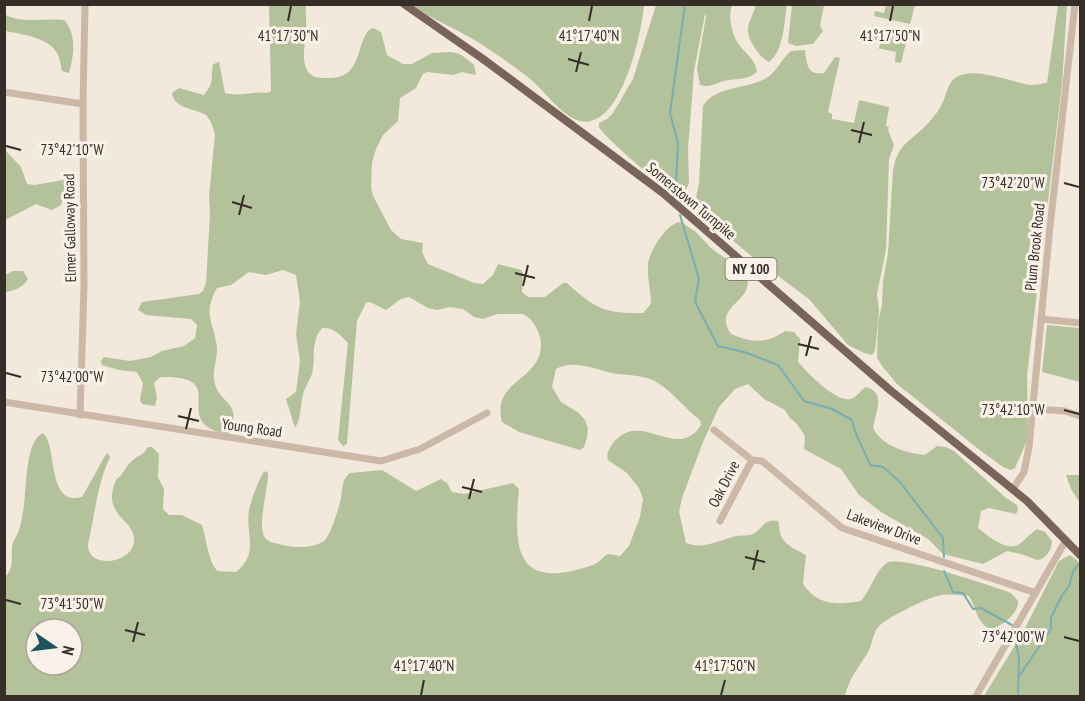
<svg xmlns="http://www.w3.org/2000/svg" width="1085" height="701" font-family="'PT Sans Narrow',sans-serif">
  <rect width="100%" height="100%" fill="#f2e8dc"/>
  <g fill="#b4c29b" fill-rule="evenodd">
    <path d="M269,5h37c-1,9 1,18 0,27 -1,13 -7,36 7,44 4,2 10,2 14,2 40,2 27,-43 46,-50l8,4 6,23 16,9h9l20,-11 19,-1 9,2 14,11 2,10 -14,-3 -9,3 -26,-3 -4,2 -7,14 -16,10 -2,23 -15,14 -7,14 -4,14 -1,24 2,9 18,34 10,9 22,4 -1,9 6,12 46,19 9,1 10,-9 5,-11 23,6 2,4 -1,18 6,5h17l18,-14h4c27,25 38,31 76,30l8,-9c0,-13 -4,-26 -3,-39 0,-12 20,-44 33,-43l15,10 16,17 20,14 16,19c0,21 -35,26 -17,52 21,9 35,10 54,-3l9,1 6,7 -2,23c9,10 38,41 53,37 6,-2 10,-9 15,-12 21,6 9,26 7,41 9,18 33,25 52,27l12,-9 9,1 8,4 52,47 11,7 1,5 -2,4 -27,-6 -8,3 -3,17c9,7 27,23 40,17 6,-4 13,-12 19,-16l8,3 7,9c0,9 -6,18 -15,19l-13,-5 -17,-4 -24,13 -40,-10 -15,-15 -47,-27 -22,-17 -18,-26 -37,-20 1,-13 -8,-12 -7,-6 -5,-8 -21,-11 -16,-15 -13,5 -16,18 -16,35 -21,56 -3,14 7,31c17,7 34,-3 50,-7 5,-1 10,0 14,-1 11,-3 13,-17 28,-14 2,4 1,11 3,15 5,10 16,14 25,19l-3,29c15,22 34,21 58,17 10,-11 14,-30 26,-38 15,-8 96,21 116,27l8,3 7,8c1,12 -15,24 -26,28 -16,-5 -15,-21 -23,-33 -10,-1 -22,-3 -32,0 -12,3 -50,22 -58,30 -7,8 -6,17 -11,26 -9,15 -19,26 -23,44h-840v-119c9,-9 6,-17 7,-30 1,-7 5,-11 7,-17 2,-5 3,-13 4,-18 4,-19 1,-71 20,-79 15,13 3,74 39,64l23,-41 3,-3 2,4c-13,27 -15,58 -22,87 -2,25 43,21 46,-2 3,-23 -34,-25 -18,-62 8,-6 10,-15 17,-20 10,-8 6,-1 15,-13h4l7,7 -1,23 6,12 -1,20 6,6h13l20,10c4,12 7,40 16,46l18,1c24,-19 9,-38 13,-62 2,-10 9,-28 14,-37l4,-2 1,4c0,14 -12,54 -2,64 3,3 9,4 13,5 13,4 33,5 45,-3 7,-6 15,-34 17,-43 2,-10 0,-18 9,-25l32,-3 34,21 25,-12 6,4 5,9 12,2 49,-11 6,6c-6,64 -2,102 74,76 6,-2 9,-8 15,-11l12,2 9,-10 11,-29 3,-18 -4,-11 -12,-15 -19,-13c-2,-7 1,-11 5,-17 28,-35 64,20 88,-18l-1,-5c-15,-11 -26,-27 -42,-37 -13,-9 -32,-7 -46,-10 -17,-4 -39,-14 -56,-4l-4,18 9,15 18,11 6,7 3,9 -1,9 -3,9 -4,3 -61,-18 -17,-10c-8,-33 17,-37 33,-58 12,-16 5,-41 -12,-50h-26l-14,5 -9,-2 -11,-8 -13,-2 -13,3 -9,-2 -19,-11 -8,2 -15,11 -16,-8 -4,1 -9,18 -10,123 -4,2 -5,-6 10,-97c-8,-8 -14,-16 -26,-15 -12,14 -6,30 -10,46 -2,6 -6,11 -8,17 -4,13 -2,26 -9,37l-9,-29 10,-7 4,-31 -4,-27 4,-33 -4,-26 -13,-5 -17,5 -17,-3 -18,13 -14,3c-15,27 -3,34 0,59 1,12 -6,25 -2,37 6,21 28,18 14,50 -5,-1 -13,-2 -18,-5 -32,-17 16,-54 -51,-52l-6,6 3,15 -2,8 -13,-2 -2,-4 3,-17 -6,-11 -18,-2 -17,-5 -1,-4 3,-4 26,4 21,-4 11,-6 22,-5 11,-8 2,-13 -6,-6 -45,-4 -8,-5 4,-8 57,-8 4,-3 3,-8 4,-69 -1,-17 6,-63 -4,-12 -5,-7c-12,-7 -32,-6 -34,-22l7,-5 25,7c11,-14 6,-16 9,-30h-2l8,-3 6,31c15,4 28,-2 42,0l4,-2zM36,629h36v36h-36z"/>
    <path d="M413,5h231c-2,27 -24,131 -67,115 -17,-6 -34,-31 -48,-42 -6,-5 -12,-9 -19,-14 -11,-8 -22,-16 -34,-23 -21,-13 -44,-21 -63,-36z"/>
    <path d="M656,5h76c-4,11 -1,27 6,38 6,10 18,16 19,29 -11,9 -21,6 -33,9 -10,3 -15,7 -24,4l-3,-16 9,-53 -1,-2 -11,57 -6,78 1,34 -4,9 -3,3c-15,-3 -74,-54 -83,-68v-4l8,-4 6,-6 20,-34z"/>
    <path d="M756,5h31c-3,17 -3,46 -18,57 -9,-4 -22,-23 -21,-33 1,-8 6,-17 8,-24z"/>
    <polygon points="792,5 824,5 820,26 823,31 813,44 796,46 788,43"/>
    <polygon points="886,5 915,5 910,24 874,16 875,11 884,13"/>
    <path d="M1058,5h9l-5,79 -35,291 1,63 -13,30 -4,2 -8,-3 -22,-16 -84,-67 -15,-18 -5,-8 1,-36 4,-17 1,-24 5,-28 5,-82c5,-30 19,-29 37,-50 5,-6 10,-12 13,-19 3,-7 4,-15 9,-21 16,-19 62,3 81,4 5,0 10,-2 14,-2z"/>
    <path d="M4,14c17,10 40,4 60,6 13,14 10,36 5,53l-7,-2c-1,-5 -2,-13 -5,-18 -9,-16 -36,-19 -52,-22z"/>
    <polygon points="872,27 908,35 901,63 895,62 896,52 877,48 879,48 881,41 867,38 870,36"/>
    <path d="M805,50c2,14 2,26 19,23l11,-16 5,1 -12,54 4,2v5l22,4 5,-23 30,7 -3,19 3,1 -1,3 6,15 -5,14 -3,91 -9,44 2,17 -4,40 -3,4 -8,-2 -16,-8 -39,-46 -59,-44 -40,-34 -12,-6 -4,-7 5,-25 4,-77c13,-21 45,-16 65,-29 9,-6 14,-19 23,-26z"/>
    <polygon points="5,150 21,167 27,184 35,185 69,179 61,205 52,210 36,204 5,220"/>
    <path d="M13,271h10l5,8c-6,9 -12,11 -23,13v-17z"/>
    <polygon points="1047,325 1080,328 1080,382 1042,372"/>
    <polygon points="1080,473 1080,503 1071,489 1066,475 1079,475"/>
    <polygon points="1070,555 1080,563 1080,696 984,696 1023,632 1059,561"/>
  </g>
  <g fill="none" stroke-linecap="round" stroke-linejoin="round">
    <g stroke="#7aadb0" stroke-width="2">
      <polyline points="678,191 676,182 678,143 670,113 685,4"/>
      <path d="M680,215l19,64 -4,23 23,44 26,6 34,13 26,36 28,8 20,11c3,17 12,29 18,45l13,2 17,15 43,56 1,19"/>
      <polyline points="944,571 953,592 963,593 973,609 981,608 1012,625"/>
      <polyline points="1015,639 1019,658 1018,696"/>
      <polyline points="1020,675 1051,629 1051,618 1061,597 1069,586 1073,572 1078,565"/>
    </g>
    <g stroke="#cbb8a7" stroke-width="7">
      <polyline points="4,92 83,104"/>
      <polyline points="1041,319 1080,323"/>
      <polyline points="4,402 381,461 420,449 487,413"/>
      <polyline points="1033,409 1065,411 1080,416"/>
      <polyline points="80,415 84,286 83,104 85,4"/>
      <polyline points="714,430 752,460 762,461 842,528 1036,593"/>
      <polyline points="1013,489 1024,472 1029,447 1049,236 1075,4"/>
      <polyline points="720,521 752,460"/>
      <polyline points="976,696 1066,540"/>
    </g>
    <polyline stroke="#796459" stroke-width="8" points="404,4 483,59 663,193 890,390 1027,501 1080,555"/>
  </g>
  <path fill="none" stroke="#372d28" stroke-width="2" d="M288,21l3,-15M589,21l3,-15M890,21l3,-15M568,59l21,6M576,72l5,-20M851,130l21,5M859,143l5,-21M6,146l15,4M1064,183l15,4M232,202l20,6M239,215l5,-20M515,273l20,5M523,286l5,-21M798,344l21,5M806,356l5,-20M6,373l15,4M1064,410l15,4M178,416l21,5M186,429l5,-21M462,487l20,5M469,499l5,-20M745,557l20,5M753,570l5,-20M6,600l15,4M125,630l20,5M1064,637l15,4M133,642l5,-20M421,695l3,-15M721,695l4,-15"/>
  <g text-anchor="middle" stroke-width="6" stroke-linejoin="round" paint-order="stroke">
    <rect fill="#faf2e8" stroke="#726862" stroke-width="1.5" x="725.5" y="258" width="51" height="22" rx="4.5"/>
    <g font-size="14" font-weight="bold" fill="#372d28">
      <text x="751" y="274">NY 100</text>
    </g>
    <g font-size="15" fill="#372d28" stroke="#faf2e8">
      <text transform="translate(691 201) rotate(40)" y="5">Somerstown Turnpike</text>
      <text transform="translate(70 228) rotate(-91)" y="5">Elmer Galloway Road</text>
      <text transform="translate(1035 247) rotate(-84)" y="5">Plum Brook Road</text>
      <text transform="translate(252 428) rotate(8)" y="5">Young Road</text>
      <text transform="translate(724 484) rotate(-63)" y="5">Oak Drive</text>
      <text transform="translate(884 527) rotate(20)" y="5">Lakeview Drive</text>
    </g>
  </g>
  <g font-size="15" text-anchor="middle" fill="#372d28" stroke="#faf2e8" stroke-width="6" stroke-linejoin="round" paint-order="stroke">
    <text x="288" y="41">41°17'30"N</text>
    <text x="890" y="41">41°17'50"N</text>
    <text x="589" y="41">41°17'40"N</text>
    <text x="72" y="155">73°42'10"W</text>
    <text x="1013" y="188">73°42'20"W</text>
    <text x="72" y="382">73°42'00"W</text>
    <text x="1013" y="415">73°42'10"W</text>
    <text x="72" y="609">73°41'50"W</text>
    <text x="1013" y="642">73°42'00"W</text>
    <text x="424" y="671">41°17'40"N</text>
    <text x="725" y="671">41°17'50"N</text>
  </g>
  <rect width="1085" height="701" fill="none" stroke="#372d28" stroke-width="12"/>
  <g transform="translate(54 647) rotate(104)"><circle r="28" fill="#faf2e8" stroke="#aca39b" stroke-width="1.5"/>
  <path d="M0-4.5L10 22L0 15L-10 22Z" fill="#1c5459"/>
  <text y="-9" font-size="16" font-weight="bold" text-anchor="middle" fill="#372d28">N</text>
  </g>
</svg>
